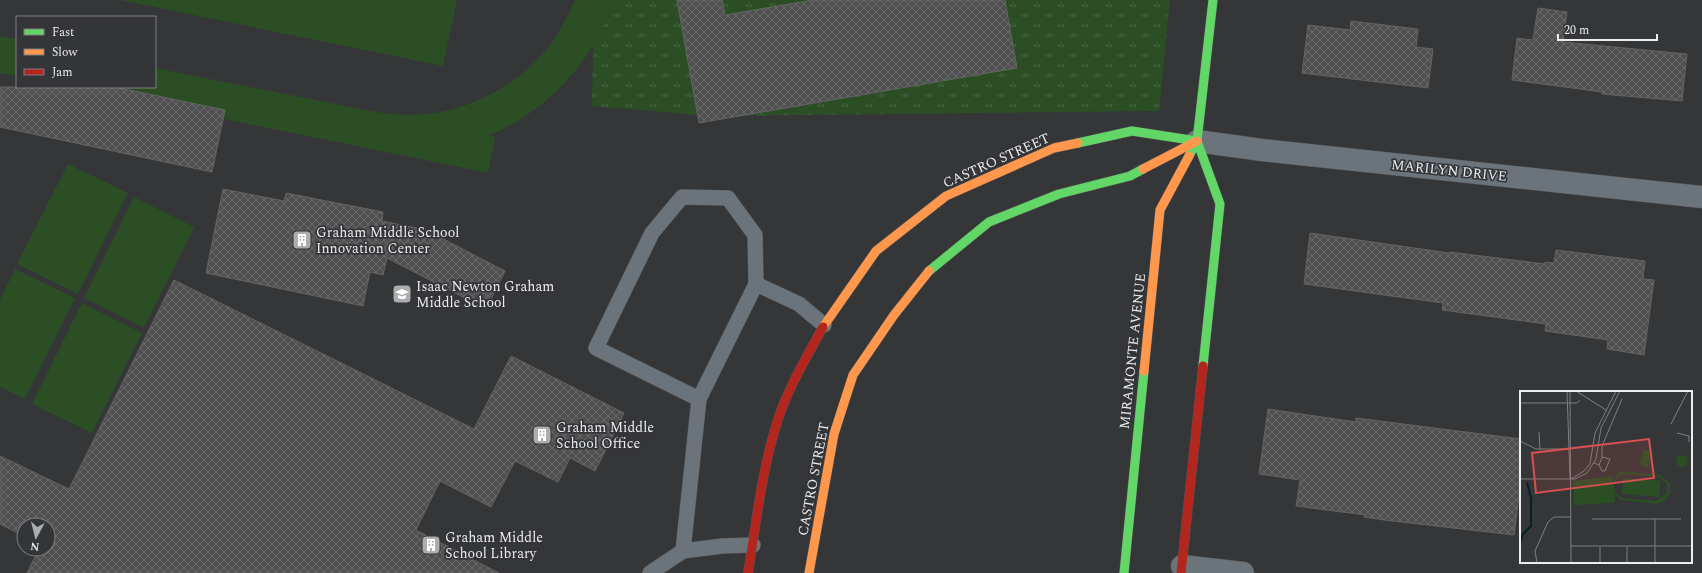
<svg xmlns="http://www.w3.org/2000/svg" width="1702" height="573" font-family="Spectral,serif">
  <defs>
    <pattern id="park-tufts" width="24" height="20" patternUnits="userSpaceOnUse"><rect width="24" height="20" fill="#2b4e25"/><path d="M3 7l-1-3M5 7V3M7 7l1-3M15 17l-1-3M17 17v-4M19 17l1-3" fill="none" stroke="#4a6845"/></pattern>
    <pattern id="building-cross-hatch" width="8" height="8" patternUnits="userSpaceOnUse"><rect width="8" height="8" fill="#505051"/><path d="M0 0l8 8M0 8l8-8" fill="none" stroke="#696a6a"/></pattern>
  </defs>
  <rect width="100%" height="100%" fill="#353637"/>
  <polygon fill="url(#park-tufts)" points="594,0 1170,0 1159,111 712,116 592,106"/>
  <g fill="#2b4e25">
    <polygon points="120,0 457,0 443,66"/>
    <path d="M575,0h38c-18,61 -66,111 -124,136l6,1 -7,36 -420,-86h87v-19l215,43c19,3 38,5 58,3 46,-6 90,-30 120,-66 11,-15 19,-31 27,-48z"/>
    <polygon points="0,36 17,39 17,76 0,73"/>
    <polygon points="68,164 128,193 78,294 17,264"/>
    <polygon points="134,197 194,227 144,328 84,298"/>
    <polygon points="15,269 75,298 25,399 0,387 0,300"/>
    <polygon points="82,303 142,333 92,433 32,404"/>
  </g>
  <g fill="url(#building-cross-hatch)" stroke="#636364">
    <polygon points="677,0 722,0 725,15 813,0 1005,0 1017,68 699,123"/>
    <polygon points="1538,8 1567,12 1563,42 1687,54 1682,101 1602,94 1602,92 1512,80 1517,38 1533,40"/>
    <polygon points="1351,21 1418,29 1416,47 1433,49 1428,88 1302,73 1308,25 1350,30"/>
    <polygon points="0,87 115,87 225,110 212,172 0,127"/>
    <polygon points="223,189 284,201 286,193 383,212 382,221 426,230 505,271 486,309 387,258 383,275 370,272 363,306 206,273"/>
    <polygon points="1310,233 1449,253 1450,252 1545,264 1545,262 1554,263 1556,250 1645,261 1643,279 1654,280 1644,355 1607,349 1608,340 1545,331 1546,324 1442,310 1443,303 1304,284"/>
    <polygon points="174,280 474,429 511,356 624,413 595,471 570,458 558,482 515,461 491,507 440,481 416,530 499,573 27,573 39,549 48,549 48,525 24,525 24,536 0,524 0,456 69,489"/>
    <polygon points="1268,409 1356,422 1356,418 1521,439 1521,479 1514,535 1384,520 1364,517 1365,515 1296,506 1300,480 1259,474"/>
  </g>
  <g fill="none" stroke-linecap="round" stroke-linejoin="round">
    <g stroke="#525354" stroke-width="16">
      <g id="lane">
        <polyline points="756,284 699,399 596,348 652,233 682,197 728,198 755,235 756,284 799,304 824,325"/>
        <polyline points="683,551 699,399"/>
        <polyline points="650,573 683,551 722,546 753,545"/>
      </g>
    </g>
    <g stroke="#525354" stroke-width="23">
      <g id="street">
        <polyline points="1197,141 1262,150 1702,197"/>
        <polyline points="1182,566 1243,573"/>
      </g>
    </g>
    <g stroke="#525354" stroke-width="10">
      <g id="fast">
        <polyline points="1197,141 1220,204 1203,366"/>
        <polyline points="1078,143 1132,131 1197,141"/>
        <polyline points="1189,156 1197,141 1213,0"/>
        <polyline points="929,271 989,222 1059,194 1130,176 1143,169"/>
        <polyline points="1124,573 1144,371"/>
      </g>
    </g>
    <g stroke="#525354" stroke-width="10">
      <g id="slow">
        <polyline points="1143,169 1197,141"/>
        <polyline points="823,327 876,251 946,196 1054,148 1078,143"/>
        <polyline points="1144,371 1160,210 1189,156"/>
        <polyline points="809,573 834,434 853,375 894,315 929,271"/>
      </g>
    </g>
    <g stroke="#525354" stroke-width="10">
      <g id="jam">
        <path d="M748,573c8,-48 13,-97 27,-144 10,-36 30,-69 48,-102"/>
        <polyline points="1181,573 1203,366"/>
      </g>
    </g>
    <use href="#lane" stroke="#6b747a" stroke-width="15"/>
    <use href="#street" stroke="#6b747a" stroke-width="22"/>
    <use href="#fast" stroke="#63d668" stroke-width="9"/>
    <use href="#slow" stroke="#ff974d" stroke-width="9"/>
    <use href="#jam" stroke="#b3261e" stroke-width="9"/>
  </g>
  <defs>
    <g id="building-square" transform="scale(1)"><rect x="-9" y="-9" width="18" height="18" rx="4" fill="#acadaf" stroke="#343538"/><path d="M-4-6H4V6H1V3H-1V6H-4ZM-2.5-4.3h1.7v1.8h-1.7ZM.8-4.3h1.7v1.8H.8ZM-2.5-1h1.7V.8h-1.7ZM.8-1h1.7V.8H.8Z" fill="#fff"/></g>
    <g id="school-square" transform="scale(1)"><rect x="-9" y="-9" width="18" height="18" rx="4" fill="#acadaf" stroke="#343538"/><path d="M0-5L7-2L0 1L-7-2ZM-4 1L0 2.5L4 1V4Q0 6-4 4Z" fill="#fff"/></g>
  </defs>
  <g fill-rule="evenodd">
    <use href="#building-square" x="302" y="240"/>
    <use href="#school-square" x="402" y="294"/>
    <use href="#building-square" x="542" y="435"/>
    <use href="#building-square" x="431" y="545"/>
  </g>
  <g text-anchor="middle" stroke-width="3.5" stroke-linejoin="round" paint-order="stroke">
    <g font-size="14" fill="#ecedef" stroke="#343538">
      <text transform="translate(996 160) rotate(-24)" y="5">CASTRO STREET</text>
      <text transform="translate(1449 170) rotate(6)" y="5">MARILYN DRIVE</text>
      <text transform="translate(1132 351) rotate(-84)" y="5">MIRAMONTE AVENUE</text>
      <text transform="translate(813 479) rotate(-79)" y="5">CASTRO STREET</text>
    </g>
    <g font-size="14" fill="#ecedef" stroke="#343538" text-anchor="start">
      <text x="316" y="237">Graham Middle School<tspan x="316" dy="16">Innovation Center</tspan></text>
      <text x="416" y="291">Isaac Newton Graham<tspan x="416" dy="16">Middle School</tspan></text>
      <text x="556" y="432">Graham Middle<tspan x="556" dy="16">School Office</tspan></text>
      <text x="445" y="542">Graham Middle<tspan x="445" dy="16">School Library</tspan></text>
    </g>
  </g>
  <g transform="translate(1520 391)">
    <rect width="172" height="172" fill="#353637"/>
    <path d="M92,85l3,27 -41,2 -1,-24z" fill="#2b4e25"/>
    <path d="M124,58l9,4 -5,15 -9,-4zM156 70a6 6 0 1 1 12 0a6 6 0 1 1-12 0ZM99,80l42,4 9,8v11l-7,8 -6,2 -36,-4 -7,-6 -3,-7zM104,83l36,3 7,7v9l-11,8 -34,-3 -6,-5 -2,-8 3,-7zM103,87l38,3 -2,16 -37,-3z" fill="#2b4e25" fill-rule="evenodd"/>
    <path fill="none" stroke="#052126" stroke-width="2" d="M0,153l3,-10 8,-8v-28l-4,-16"/>
    <path fill="none" stroke="#7e7f81" stroke-width="1" d="M47,0l3,88M50,0l1,172M56,0l30,19M0,12h57l3,-3M151,33l17,-33M19,41l1,18M157,42l12,3v6M0,50l16,8h32M82,66v-11l20,-47M74,72l5,2 3,6h3l5,-12 -8,-2 -3,8M0,88h55l12,-6 9,-14 5,-31 19,-37M51,88l13,-8 6,-7 5,-31 21,-42M72,128h89M51,155h121M80,156v16M107,156v16M17,172l-2,-12 13,-29 6,-5h17M135,172v-44"/>
    <path fill="#da4f50" fill-opacity="0.15" stroke="#da4f50" stroke-width="2" d="M129,48l5,39 -118,15 -4,-40z"/>
    <rect width="172" height="172" fill="none" stroke="#ecedef" stroke-width="2"/>
  </g>
  <rect x="16" y="16" width="140" height="72" fill="#343538" stroke="#7e7f81"/>
  <rect x="24" y="29" width="20" height="6" fill="#63d668" stroke="#7e7f81"/>
  <text x="52" y="36" font-size="12" fill="#ecedef">Fast</text>
  <rect x="24" y="49" width="20" height="6" fill="#ff974d" stroke="#7e7f81"/>
  <text x="52" y="56" font-size="12" fill="#ecedef">Slow</text>
  <rect x="24" y="69" width="20" height="6" fill="#b3261e" stroke="#7e7f81"/>
  <text x="52" y="76" font-size="12" fill="#ecedef">Jam</text>
  <g transform="translate(36 537) rotate(187)"><circle r="19" fill="#343538" stroke="#7e7f81"/>
  <path d="M0-3L7 15L0 10L-7 15Z" fill="#acadaf"/>
  <text y="-6" font-size="11" font-weight="bold" text-anchor="middle" fill="#ecedef">N</text>
  </g>
  <path d="M1558 34v6h99v-6" fill="none" stroke="#ecedef" stroke-width="2"/>
  <text x="1564" y="34" font-size="12" fill="#ecedef" stroke="#343538" stroke-width="3" paint-order="stroke">20 m</text>
</svg>
